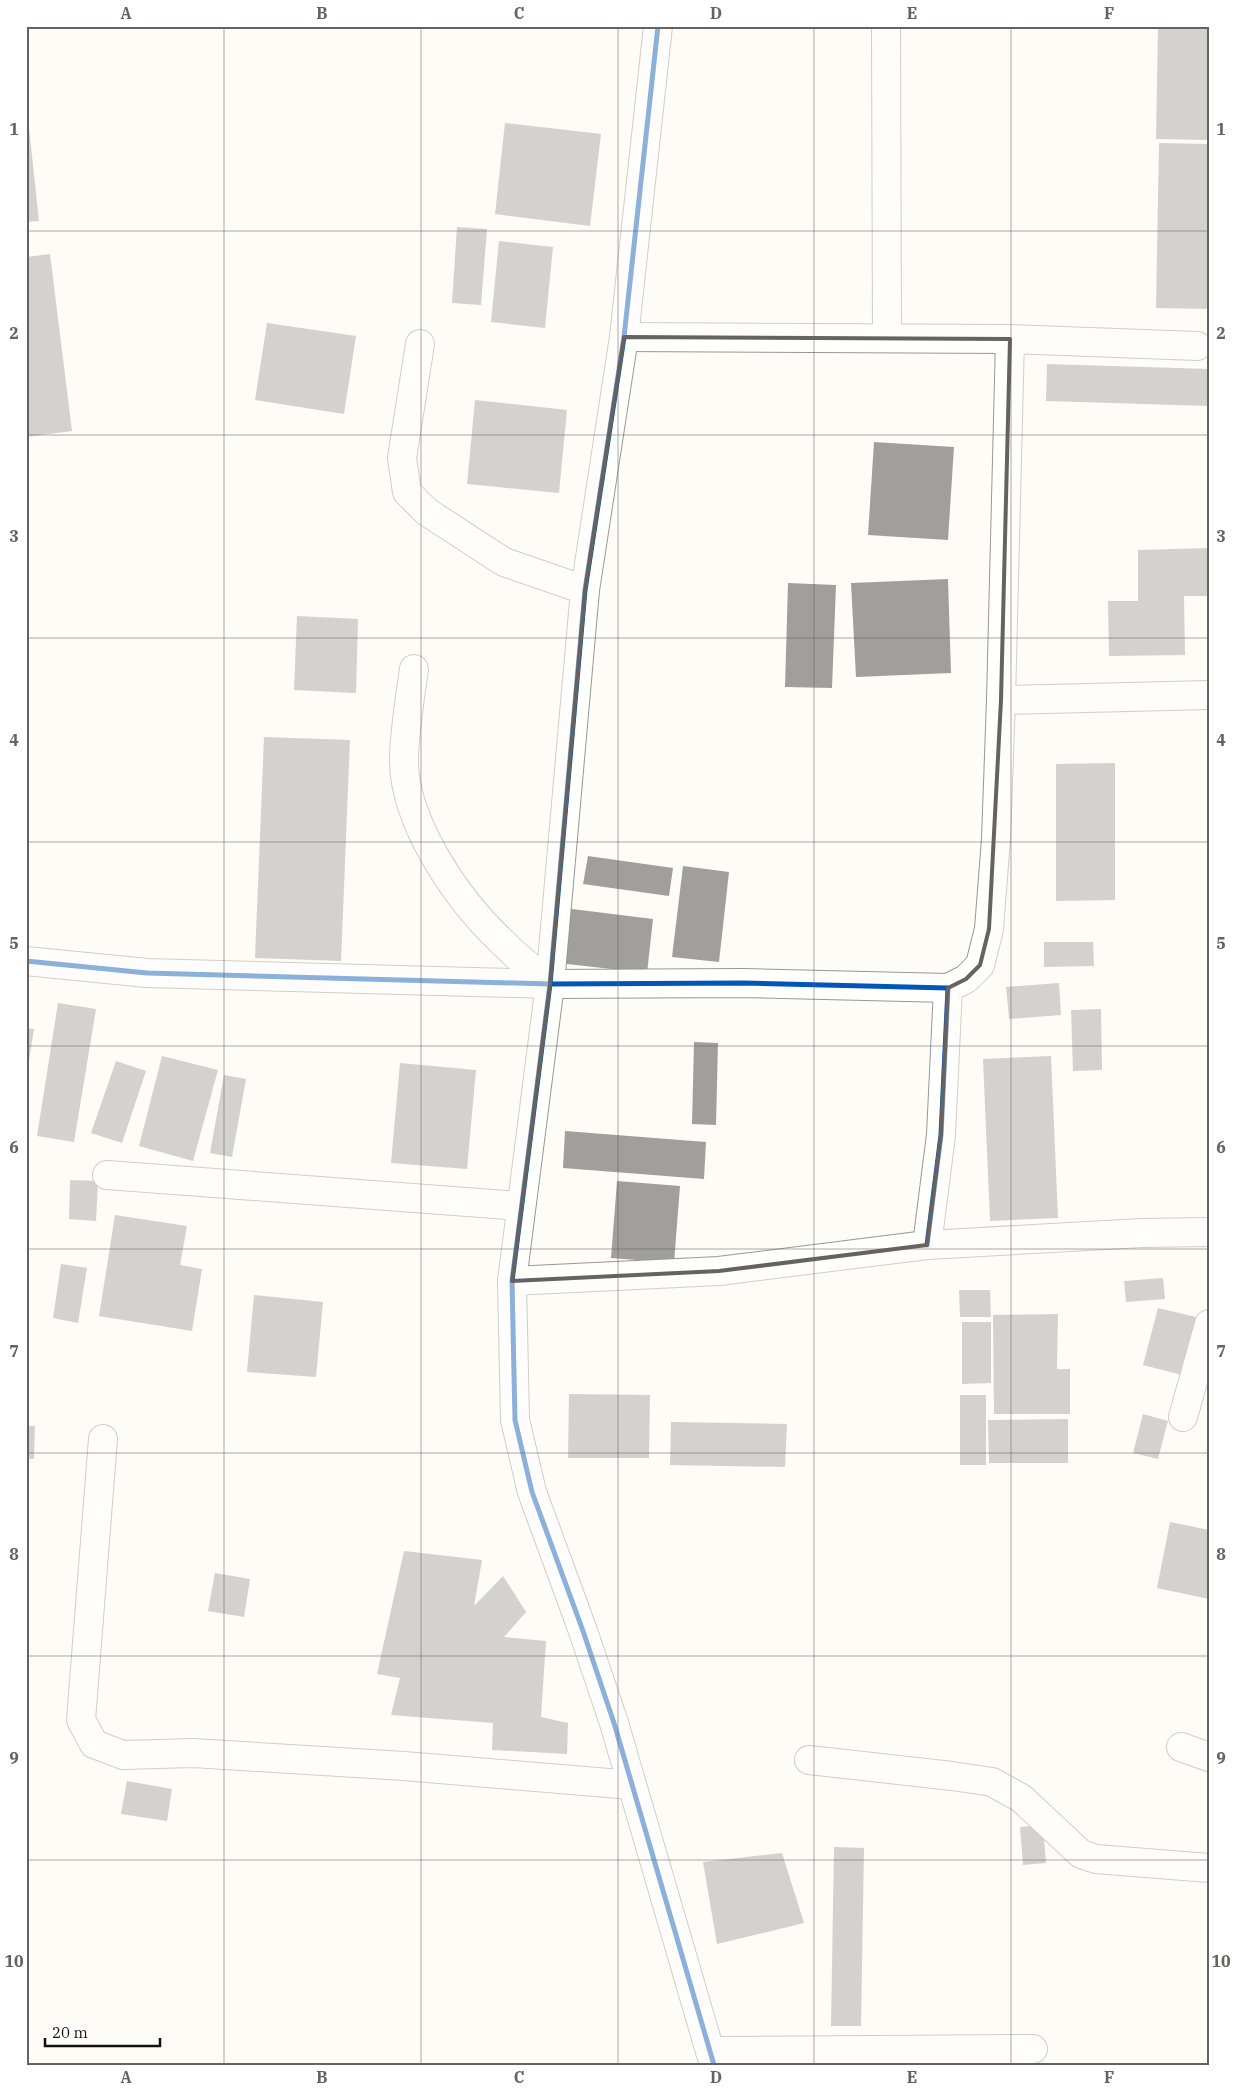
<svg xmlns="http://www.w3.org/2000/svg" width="1235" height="2091" font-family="'IBM Plex Serif',serif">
  <rect width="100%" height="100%" fill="#fdfcf7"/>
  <g fill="#a19f9c">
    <polygon points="1158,26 1209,26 1209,140 1156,139"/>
    <polygon points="26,100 39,221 26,222"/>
    <polygon points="505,123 601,134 590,226 495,214"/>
    <polygon points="1159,143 1209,144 1209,309 1156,308"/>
    <polygon points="457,227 487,229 481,305 452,303"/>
    <polygon points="499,241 553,247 545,328 491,322"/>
    <polygon points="50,254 72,431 26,437 26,257"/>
    <polygon points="267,323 356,336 344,414 255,400"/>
    <polygon points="1047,364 1209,369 1209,406 1046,401"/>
    <polygon points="475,400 567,410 559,493 467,484"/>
    <polygon points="874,442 954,447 948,540 868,535"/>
    <polygon points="1209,548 1209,596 1184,596 1185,655 1109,656 1108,601 1138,601 1138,550"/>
    <polygon points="948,579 951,673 856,677 851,583"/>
    <polygon points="788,583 836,585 832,688 785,687"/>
    <polygon points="297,616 358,619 356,693 294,690"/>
    <polygon points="264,737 350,740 341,961 255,958"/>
    <polygon points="1115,763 1115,900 1056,901 1056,764"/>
    <polygon points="588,856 673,868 669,896 583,884"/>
    <polygon points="683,866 729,872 719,962 672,957"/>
    <polygon points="564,908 653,919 647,973 558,963"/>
    <polygon points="1044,942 1093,942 1094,966 1044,967"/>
    <polygon points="1059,983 1061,1015 1009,1019 1006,987"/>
    <polygon points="58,1003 96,1009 74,1142 37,1136"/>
    <polygon points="1101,1009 1102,1070 1073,1071 1071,1010"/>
    <polygon points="26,1028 34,1029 27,1073 26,1073"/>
    <polygon points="694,1042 718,1043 716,1125 692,1124"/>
    <polygon points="162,1056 218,1070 193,1161 139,1146"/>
    <polygon points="1051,1056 1058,1218 990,1221 983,1059"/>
    <polygon points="116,1061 146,1071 122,1143 91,1133"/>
    <polygon points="400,1063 476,1070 467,1169 391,1163"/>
    <polygon points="224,1075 246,1079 232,1157 210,1153"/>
    <polygon points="565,1131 706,1142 704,1179 563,1168"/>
    <polygon points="70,1180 98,1181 96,1221 69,1219"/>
    <polygon points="617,1181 680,1186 674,1263 611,1258"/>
    <polygon points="115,1215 187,1226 180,1265 202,1269 192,1331 99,1316"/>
    <polygon points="61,1264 87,1268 78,1323 53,1318"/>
    <polygon points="1163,1278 1165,1299 1126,1302 1124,1281"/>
    <polygon points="959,1290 990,1290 991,1317 960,1317"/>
    <polygon points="254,1295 323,1302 316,1377 247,1372"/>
    <polygon points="1158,1308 1200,1318 1186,1376 1143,1365"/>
    <polygon points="1058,1314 1057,1369 1070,1369 1070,1414 994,1414 993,1315"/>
    <polygon points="962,1322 991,1322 991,1383 962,1384"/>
    <polygon points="569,1394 650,1395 649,1458 568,1458"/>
    <rect x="960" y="1395" width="26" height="70"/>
    <polygon points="1143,1414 1168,1421 1158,1459 1133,1453"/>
    <polygon points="1068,1419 1068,1463 989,1463 988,1420"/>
    <polygon points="671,1422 787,1424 785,1467 670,1465"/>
    <polygon points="26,1426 35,1426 34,1459 26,1459"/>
    <polygon points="1170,1522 1209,1530 1209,1599 1157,1588"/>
    <polygon points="404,1551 482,1560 474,1606 503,1576 526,1612 504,1637 546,1641 541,1717 568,1723 567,1754 492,1750 493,1723 391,1715 400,1678 377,1674"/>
    <polygon points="215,1573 250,1579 244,1617 208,1611"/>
    <polygon points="127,1781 172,1789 167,1821 121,1814"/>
    <polygon points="1043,1825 1046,1863 1023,1865 1020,1827"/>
    <polygon points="834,1847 864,1848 861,2026 831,2026"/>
    <polygon points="782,1853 804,1923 717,1944 703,1862"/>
  </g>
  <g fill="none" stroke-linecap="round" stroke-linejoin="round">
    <g stroke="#979795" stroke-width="30">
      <g id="minor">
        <polyline points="658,26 624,337 585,590 550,984 512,1281 515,1420 532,1492 583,1631 614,1723 714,2065"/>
        <polyline points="886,26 887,338"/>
        <polyline points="624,337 1010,339 1197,346"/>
        <polyline points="420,344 402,458 407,492 427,512 504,562 585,590"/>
        <path d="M414,669c-4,29 -9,58 -10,87 -2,64 52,142 97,185 15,15 32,29 49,43"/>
        <polyline points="1001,700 1209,695"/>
        <polyline points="26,961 147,973 550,984 743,983 948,988 941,1135 927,1245"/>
        <polyline points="948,988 966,979 980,965 989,929 996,839 1001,700 1010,339"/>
        <polyline points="107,1175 521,1206"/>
        <polyline points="512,1281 719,1271 927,1245 1141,1233 1209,1232"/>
        <polyline points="1183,1417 1209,1324"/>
        <polyline points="103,1439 81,1720 94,1744 123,1755 193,1753 404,1766 632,1785"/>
        <polyline points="1181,1747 1209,1757"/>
        <polyline points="809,1760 952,1776 992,1782 1021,1798 1081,1854 1096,1859 1209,1868"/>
        <polyline points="710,2051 1033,2049"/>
      </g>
    </g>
    <use href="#minor" stroke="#fffffe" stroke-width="28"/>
    <g stroke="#fff" stroke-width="8">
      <g id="cycleway">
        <polyline points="658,26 624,337 585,590 550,984 512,1281 515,1420 532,1492 583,1631 614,1723 714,2065"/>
        <polyline points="26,961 147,973 550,984 743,983 948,988 941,1135 927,1245"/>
      </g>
    </g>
    <use href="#cycleway" stroke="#0057b8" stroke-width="5"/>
  </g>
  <path d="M0 0H1235V2091H0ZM624,337l386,2 -9,361 -12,229 -9,36 -14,14 -18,9 -7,147 -14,110 -208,26 -207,10 38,-297 35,-394z" fill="#fdfcf7" fill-opacity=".55" fill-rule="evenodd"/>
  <path fill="none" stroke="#646362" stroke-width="4" stroke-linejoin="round" d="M624,337l386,2 -9,361 -12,229 -9,36 -14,14 -18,9 -7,147 -14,110 -208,26 -207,10 38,-297 35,-394z"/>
  <path fill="none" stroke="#646362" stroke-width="1" stroke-opacity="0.55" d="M224,26v2039M421,26v2039M618,26v2039M814,26v2039M1011,26v2039M26,231h1183M26,435h1183M26,638h1183M26,842h1183M26,1046h1183M26,1249h1183M26,1453h1183M26,1656h1183M26,1860h1183"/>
  <rect width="1235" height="2091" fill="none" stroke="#ffffff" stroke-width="55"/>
  <path d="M45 2038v8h115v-8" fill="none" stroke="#111111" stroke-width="2.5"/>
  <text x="52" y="2038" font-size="15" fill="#111111" stroke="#ffffff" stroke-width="4" paint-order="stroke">20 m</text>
  <rect x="28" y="28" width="1180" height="2036" fill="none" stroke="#646362" stroke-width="2"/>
  <g font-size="16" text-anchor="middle" font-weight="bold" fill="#646362">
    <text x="126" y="19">A</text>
    <text x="322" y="19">B</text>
    <text x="519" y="19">C</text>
    <text x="716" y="19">D</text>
    <text x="912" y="19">E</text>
    <text x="1109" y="19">F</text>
    <text x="14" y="135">1</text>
    <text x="1221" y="135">1</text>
    <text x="14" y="339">2</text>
    <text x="1221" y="339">2</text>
    <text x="14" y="542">3</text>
    <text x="1221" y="542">3</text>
    <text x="14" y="746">4</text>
    <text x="1221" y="746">4</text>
    <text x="14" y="949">5</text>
    <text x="1221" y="949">5</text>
    <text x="14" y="1153">6</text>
    <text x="1221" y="1153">6</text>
    <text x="14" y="1357">7</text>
    <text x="1221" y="1357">7</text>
    <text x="14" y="1560">8</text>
    <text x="1221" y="1560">8</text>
    <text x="14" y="1764">9</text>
    <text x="1221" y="1764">9</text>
    <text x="14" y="1967">10</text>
    <text x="1221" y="1967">10</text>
    <text x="126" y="2083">A</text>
    <text x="322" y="2083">B</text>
    <text x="519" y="2083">C</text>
    <text x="716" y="2083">D</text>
    <text x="912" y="2083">E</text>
    <text x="1109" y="2083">F</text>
  </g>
</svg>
